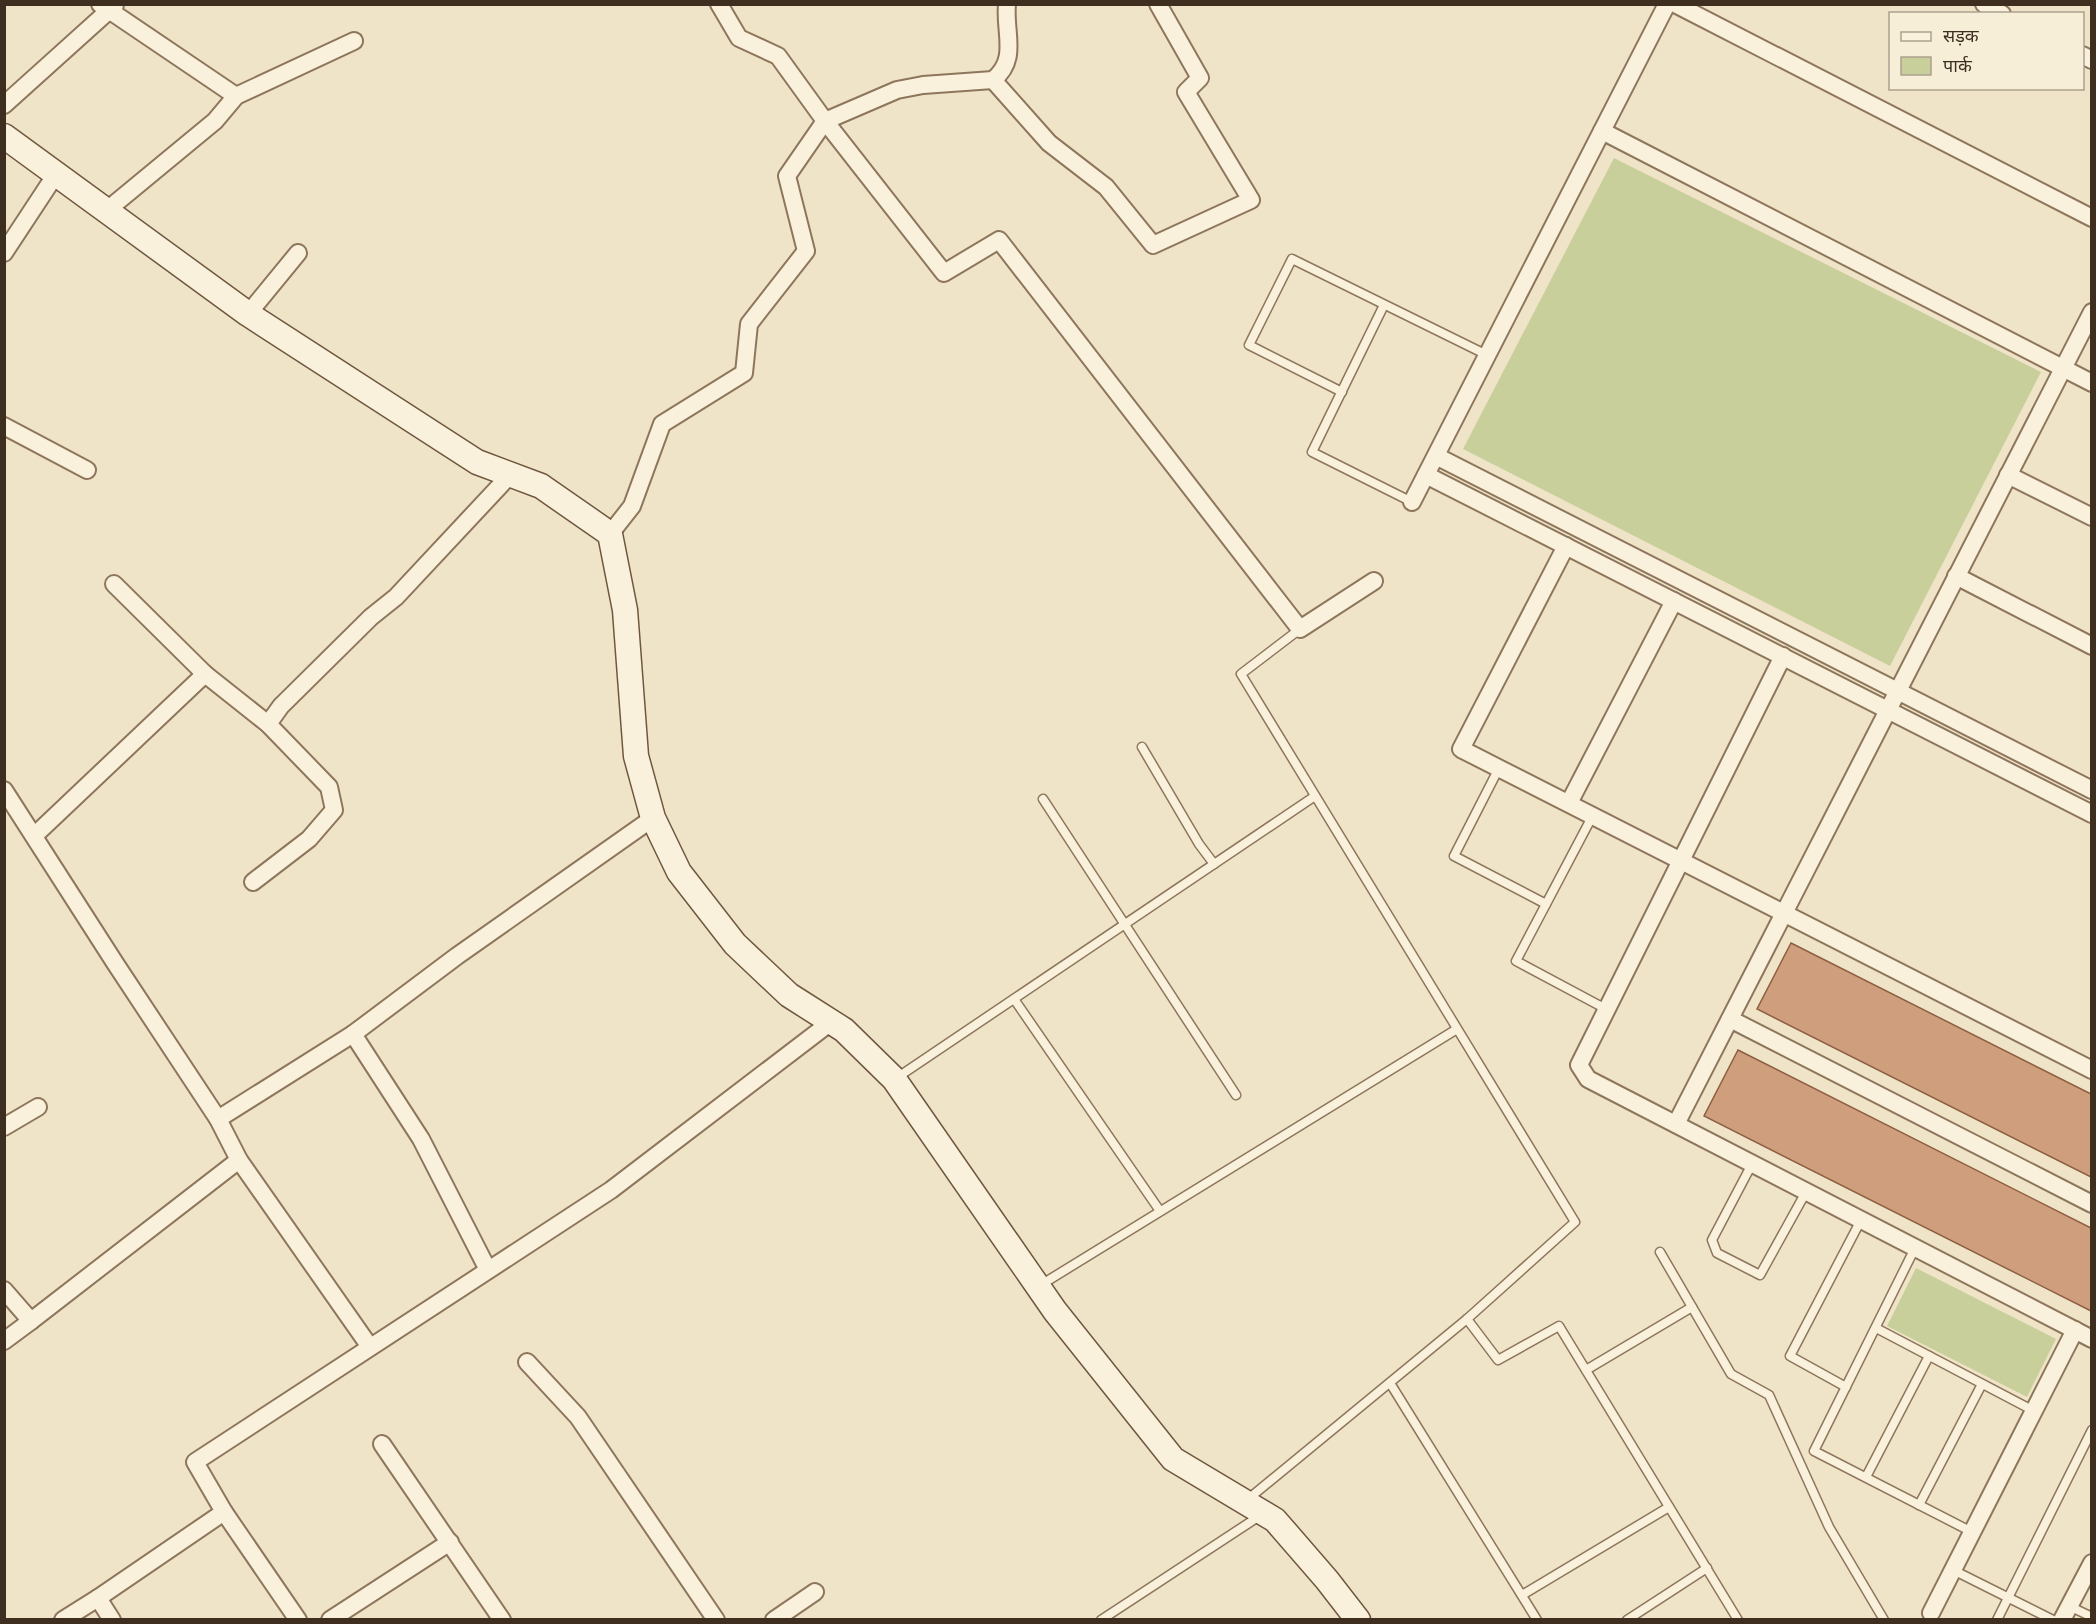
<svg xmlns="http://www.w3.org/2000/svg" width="2096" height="1624" font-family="Merriweather,'Noto Sans Devanagari',serif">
  <rect width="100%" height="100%" fill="#f0e4c8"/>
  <g fill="#c9cf9b">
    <polygon points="1614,158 2041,372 1890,666 1463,449"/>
    <polygon points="1916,1268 2056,1339 2027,1397 1887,1326"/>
  </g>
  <g fill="#cf9f7d" stroke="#8d5f41" stroke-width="1.5">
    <polygon points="1791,943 2091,1094 2091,1177 1757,1009"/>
    <polygon points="1738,1050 2091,1228 2091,1311 1704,1116"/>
  </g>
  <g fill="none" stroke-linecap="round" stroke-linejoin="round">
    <g stroke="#8d765c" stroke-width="11">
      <g id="lane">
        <polyline points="1384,305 1312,452 1412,502"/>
        <polyline points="1342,392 1249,345 1292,259 1487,355"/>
        <polyline points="1142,747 1199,844 1214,864"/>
        <polyline points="1499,768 1454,856 1546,904"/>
        <polyline points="1043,799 1236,1095"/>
        <polyline points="1593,815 1516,961 1606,1009"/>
        <polyline points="1014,999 1160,1211"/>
        <polyline points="895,1079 1315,796"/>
        <polyline points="1752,1164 1712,1240 1717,1253 1760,1275 1806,1192"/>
        <polyline points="1915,1248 1814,1451 1972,1532"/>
        <polyline points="1660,1252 1731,1374 1769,1395 1829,1527 1884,1620"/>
        <polyline points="1039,1286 1457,1029"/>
        <polyline points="1467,1319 1498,1360 1559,1326 1738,1620"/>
        <polyline points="1876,1328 2034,1411"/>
        <polyline points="1586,1370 1692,1307"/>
        <polyline points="1390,1383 1537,1620"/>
        <polyline points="1846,1387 1790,1356 1861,1220"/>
        <polyline points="1866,1477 1929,1356"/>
        <polyline points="1247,1500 1467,1319 1575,1222 1241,674 1300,629"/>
        <polyline points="1919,1505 1982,1384"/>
        <polyline points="1953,1570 2053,1620"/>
        <polyline points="1522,1595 1669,1507"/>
        <polyline points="2069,1606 2092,1617"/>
        <polyline points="1101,1620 1261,1515"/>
        <polyline points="1627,1620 1707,1568"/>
        <polyline points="1997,1620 2092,1430"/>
      </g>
    </g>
    <g stroke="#8d765c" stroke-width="20">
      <g id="street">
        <polyline points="100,4 236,96"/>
        <path d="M1007,4c-3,29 12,55 -14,76l-70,5 -26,5 -72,31 119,152 55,-33 301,389 74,-48"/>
        <polyline points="1675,4 2092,218"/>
        <polyline points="1984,4 2002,14"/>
        <polyline points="2082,55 2092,60"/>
        <polyline points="993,80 1049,143 1106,187 1153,245 1251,200 1186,92 1200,78 1158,4"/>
        <polyline points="4,105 115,5"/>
        <polyline points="1602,131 2092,383"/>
        <polyline points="106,211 215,121 236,96 354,41"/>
        <polyline points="4,253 56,174"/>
        <polyline points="248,314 298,253"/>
        <polyline points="4,426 87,470"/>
        <polyline points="1436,456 2092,790"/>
        <polyline points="1426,475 2092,814"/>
        <polyline points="2008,475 2092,517"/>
        <polyline points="1412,502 1667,4"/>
        <polyline points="610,534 632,506 662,424 744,373 749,324 806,251 787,176 825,121 778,56 739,38 719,4"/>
        <polyline points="1566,546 1461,749 2092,1070"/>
        <polyline points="1956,576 2092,646"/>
        <polyline points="114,584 205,674 268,724 329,787 334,810 309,839 253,882"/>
        <polyline points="1783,656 1579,1065 1588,1079 2092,1339"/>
        <polyline points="268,724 281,706 371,617 396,597 511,474"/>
        <polyline points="4,790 115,963 218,1119 239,1160 370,1347"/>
        <polyline points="1569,803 1674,601"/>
        <polyline points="34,836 205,674"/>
        <polyline points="1730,1019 2092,1204"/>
        <polyline points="353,1034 421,1139 488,1270"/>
        <polyline points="218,1119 353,1034 457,956 653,818"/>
        <polyline points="1676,1124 2092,312"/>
        <polyline points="4,1127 38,1107"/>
        <polyline points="4,1290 31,1321 4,1341"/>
        <polyline points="31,1321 239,1160"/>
        <polyline points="527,1362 578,1417 716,1620"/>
        <polyline points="382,1444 502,1620"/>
        <polyline points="224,1512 298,1620"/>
        <polyline points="98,1598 112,1620"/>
        <polyline points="1931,1613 2075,1330"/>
        <polyline points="63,1620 98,1598 224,1512 195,1462 611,1190 831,1022"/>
        <polyline points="330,1620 450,1542"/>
        <polyline points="774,1620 815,1592"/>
        <polyline points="2062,1620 2092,1563"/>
      </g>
    </g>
    <g stroke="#6f573f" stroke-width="27">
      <polyline id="secondary" points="4,136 248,314 477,462 541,486 610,534 625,610 636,756 653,818 679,872 735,944 789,995 844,1030 894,1079 1055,1311 1173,1459 1275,1520 1327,1580 1358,1620"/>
    </g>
    <use href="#lane" stroke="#faf1dc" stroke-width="8"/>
    <use href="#street" stroke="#faf1dc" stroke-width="16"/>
    <use href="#secondary" stroke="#faf1dc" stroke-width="24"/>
  </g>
  <rect width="2096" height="1624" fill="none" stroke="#3d2e20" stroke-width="12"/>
  <rect x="1889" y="12" width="195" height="78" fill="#f7eed8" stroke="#ada18e" stroke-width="1.5"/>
  <rect x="1901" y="32" width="30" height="9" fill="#faf1dc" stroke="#ada18e" stroke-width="1.5"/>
  <text x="1943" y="42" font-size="18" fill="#3d2e20">सड़क</text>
  <rect x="1901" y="57" width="30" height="18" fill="#c9cf9b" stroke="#ada18e" stroke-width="1.5"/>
  <text x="1943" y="72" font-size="18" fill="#3d2e20">पार्क</text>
</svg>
